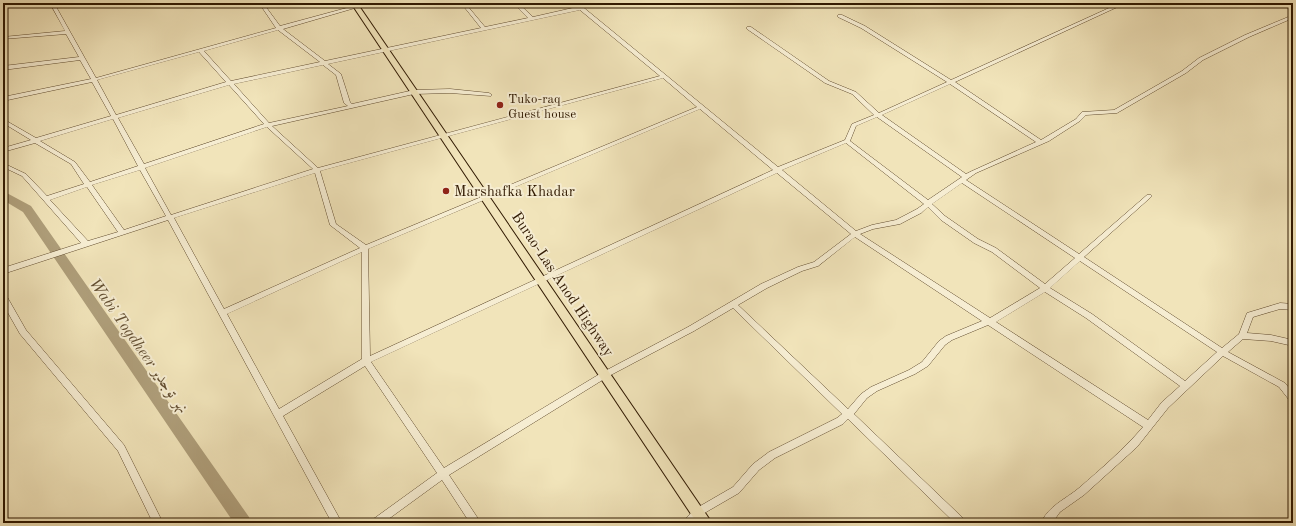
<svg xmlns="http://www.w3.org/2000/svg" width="1296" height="526" font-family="'Old Standard TT',Amiri,serif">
  <rect width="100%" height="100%" fill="#f1e4ba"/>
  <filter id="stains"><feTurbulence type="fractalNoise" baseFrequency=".005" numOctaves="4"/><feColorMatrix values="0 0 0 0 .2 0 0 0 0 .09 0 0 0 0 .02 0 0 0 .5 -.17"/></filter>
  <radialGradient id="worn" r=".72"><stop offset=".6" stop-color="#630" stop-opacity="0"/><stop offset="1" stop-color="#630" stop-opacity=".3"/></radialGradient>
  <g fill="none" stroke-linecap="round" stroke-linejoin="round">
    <polygon fill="#af9f7b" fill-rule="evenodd" points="3,191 31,206 249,517 251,523 234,523 23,212 3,200"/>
    <g stroke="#604b2e" stroke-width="1">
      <g id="minor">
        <path d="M50,3h4l42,75 180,-50 -17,-25h4l17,23 85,-23h7l-89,26 42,32 156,-33 -20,-25h4l20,24 43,-9 -15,-15h5l15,14 44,-10 -4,-4h5l200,164 67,-27 7,-16 22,-9 -22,-21 -27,-11 -78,-54v-2h4l78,54 27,11 23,21 68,-31 -86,-54 -23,-11v-2h4l23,11 86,54 169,-77h6l-171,79 86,58 35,-21 6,-7 32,-2 68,-39 17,-13 46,-23 48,-20v3l-44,19 -46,23 -17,13 -69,40 -31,2 -6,6 -31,20 -73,32 -10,7 113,74 68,-59h4l1,1 -1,1 -67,60 138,91 17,-14 8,-21 33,-10 13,1v6l-13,-1 -27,8 -6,16 24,2 22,5v6l-22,-5 -28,-2 -15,13 57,31 8,10v10l-3,-2 -11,-14 -56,-31 -55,52 -31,39 -53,48 -24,17 -8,11h-11c7,-17 25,-24 38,-35 22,-19 45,-39 64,-61l-155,-102 -36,15 -7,5 -17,21 -13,8 -38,17 -10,7 -13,16 111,106 2,3h-12l-107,-104 -5,5 -68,34 -16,12 -20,23 -38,22 -7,8h-12l2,-3 11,-11 38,-22 20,-23 16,-12 68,-34 5,-4 -109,-106 -39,23 -85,45 -160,99 32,48h-11l-28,-43 -59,43h-13l2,-3 65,-47 -72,-107 -82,50 59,107h-10l-164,-303 -165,54v-6l78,-25 -59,-67 -19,-9v-4l23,11 21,22 37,-12 -13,-20 -36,-21 -32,9v-4l28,-8 -28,-17v-4l33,19 75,-22 -19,-34 -89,19v-4l88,-18 -11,-19 -77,10v-4l76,-9 -13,-23 -63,5v-2l62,-6zM580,10l80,66 -342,92 -46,-42 142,-32 36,-1 41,3 1,-1 -3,-2 -39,-4 -36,1 -62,14 -2,-2 -9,-28 -13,-10zM278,30l42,32 -89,19 -27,-30zM199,52l27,30 -110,33 -19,-35zM323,65l13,10 8,28 4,3 -79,17 -35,-39zM663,78l34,29 -331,138 -30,-21 -16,-53zM950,84l86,58 -64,29 -6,3 -84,-59zM229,85l35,39 -120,40 -26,-46zM700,109l73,61 -403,186 -2,-107zM877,117l85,60 -34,23 -78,-59 6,-15zM113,119l25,47 -48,16 -15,-20 -35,-21zM267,127l46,42 -142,46 -26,-47zM846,143l78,61 -7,5 -21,11 -24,5 -16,6 -74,-61zM140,170l26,46 -42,14 -32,-45zM315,173l15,52 30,23 -136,61 -50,-91zM777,173l74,61 -37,28 -16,5 -37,17 -73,43 -85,45 -159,96 -73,-106zM962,183l113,75 -30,26 -49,-36 -18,-9 -33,-23 -13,-12zM87,187l31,45 -30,9 -38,-41zM928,207l13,13 33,23 18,9 48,36 -50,30 -130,-84 13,-5 27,-5 21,-11zM855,237l127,84 -36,15 -7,5 -17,21 -13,8 -38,17 -10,7 -13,15 -110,-104 29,-17 35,-17 16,-5zM362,252v107l-83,50 -52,-95zM1080,261l137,91 -32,29 -93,-67 -42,-26zM1045,292l41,26 94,68 -18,16 -14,18 -152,-98z"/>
        <polygon points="3,294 6,295 26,330 124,445 163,523 153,523 118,451 20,334 3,304"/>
      </g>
    </g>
    <g stroke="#2f1800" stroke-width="2">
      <polygon id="highway" points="351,3 357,3 712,523 697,523"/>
    </g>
    <use href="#minor" fill="#f6edd2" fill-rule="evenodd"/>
    <use href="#highway" fill="#f1e4ba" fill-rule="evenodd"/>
  </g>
  <g fill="#8f2418" stroke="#f6edd2" stroke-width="1.5">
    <circle cx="500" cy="105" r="4"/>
    <circle cx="446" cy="191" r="4"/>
  </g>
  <g text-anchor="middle" stroke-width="4" stroke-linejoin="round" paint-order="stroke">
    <g font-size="13" fill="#2f1800" stroke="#f6edd2" text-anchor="start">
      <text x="508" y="103">Tuko-raq<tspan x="508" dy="15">Guest house</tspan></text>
    </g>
    <g font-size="15" fill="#2f1800" stroke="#f6edd2" text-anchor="start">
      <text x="454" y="196">Marshafka Khadar</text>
    </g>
    <g font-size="15" fill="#2f1800" stroke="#f6edd2">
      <text transform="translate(563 284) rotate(56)" y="5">Burao-Las Anod Highway</text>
    </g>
    <g font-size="16" font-style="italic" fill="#624e31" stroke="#f6edd2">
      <text transform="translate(140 345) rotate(55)" y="6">Wabi Togdheer نهر توجدير</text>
    </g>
  </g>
  <rect width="1296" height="526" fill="none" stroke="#f1e4ba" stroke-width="16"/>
  <rect x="4" y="4" width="1288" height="518" fill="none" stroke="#2f1800" stroke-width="2"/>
  <rect x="8" y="8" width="1280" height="510" fill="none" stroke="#2f1800"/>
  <rect width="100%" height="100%" filter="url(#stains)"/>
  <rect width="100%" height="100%" fill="url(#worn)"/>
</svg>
